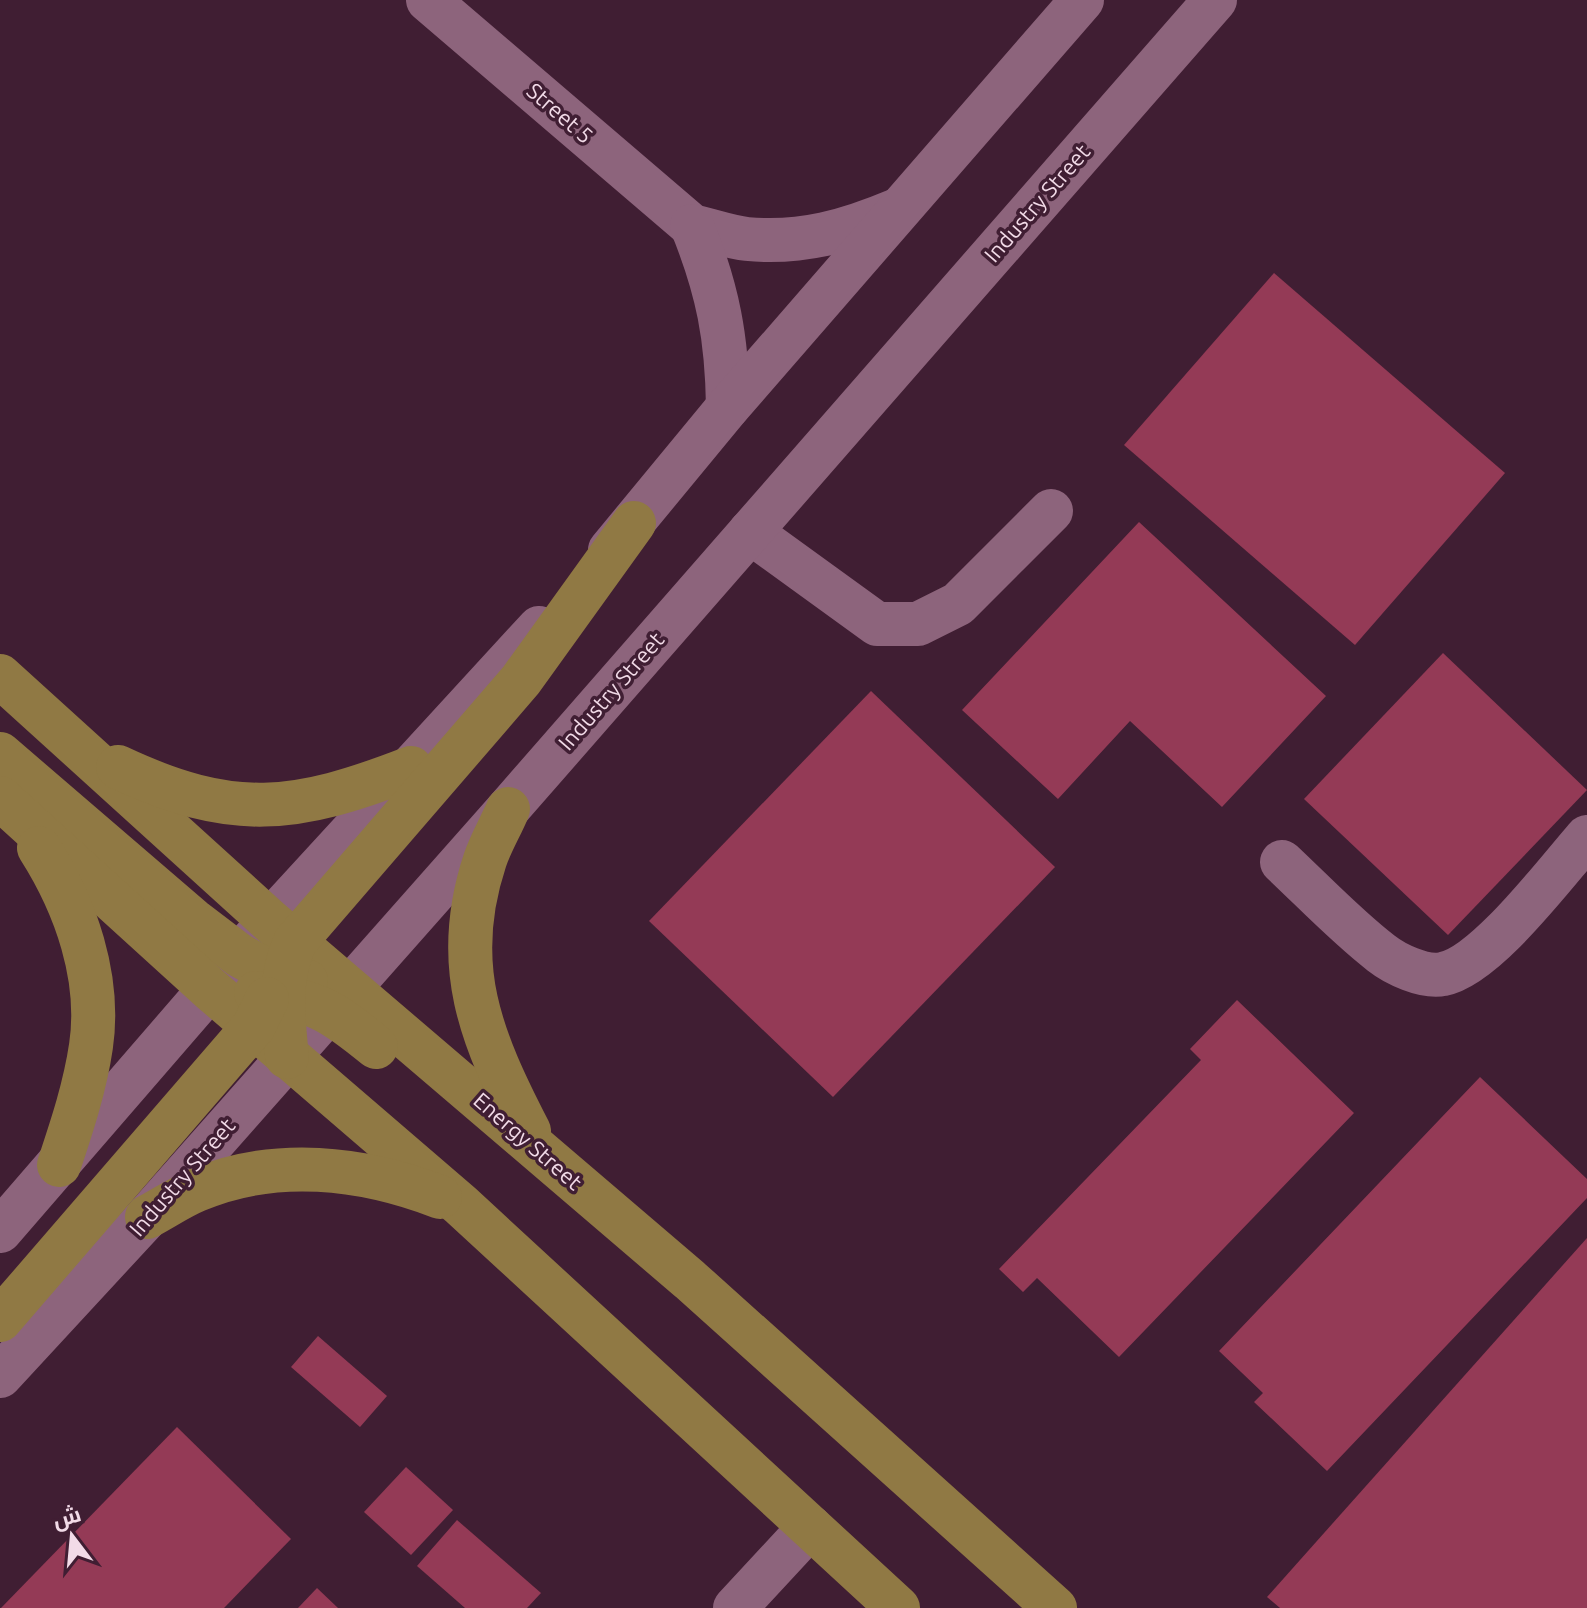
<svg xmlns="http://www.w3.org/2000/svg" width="1587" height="1608" font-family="Ubuntu,Cairo,sans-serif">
  <rect width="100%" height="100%" fill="#401e33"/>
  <g fill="#943a56">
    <polygon points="1274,273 1505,473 1355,645 1124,445"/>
    <polygon points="1139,522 1326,696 1222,807 1130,721 1058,799 962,710"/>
    <polygon points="1443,653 1587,790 1448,935 1304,799"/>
    <polygon points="871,691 1055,867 833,1097 649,921"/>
    <polygon points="1237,1000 1354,1113 1119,1357 1037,1278 1023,1292 999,1269 1201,1060 1190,1049"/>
    <polygon points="1480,1077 1587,1179 1587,1198 1327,1471 1254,1402 1263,1393 1219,1351"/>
    <polygon points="1587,1238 1587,1608 1280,1608 1267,1597"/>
    <polygon points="318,1336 387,1396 360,1427 291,1367"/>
    <polygon points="177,1427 291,1539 224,1608 1,1608"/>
    <polygon points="406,1467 453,1510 411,1555 364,1512"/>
    <polygon points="457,1520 541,1593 527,1608 465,1608 417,1566"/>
    <polygon points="317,1588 338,1608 298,1608"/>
  </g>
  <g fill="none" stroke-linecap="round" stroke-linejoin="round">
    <g stroke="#8d647c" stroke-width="44">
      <path d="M428,0l264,226c18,4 37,11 55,13 55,5 100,-8 150,-29"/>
      <path d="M692,226c26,64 35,112 36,181"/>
      <polyline points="750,532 877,624 918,624 958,604 1051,511"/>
      <polyline points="610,550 728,407 1082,0"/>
      <path d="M1282,862c32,30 64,64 99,91 14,11 43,25 62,21 43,-8 113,-102 144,-137"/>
      <polyline points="0,1231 239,955 539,628"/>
      <polyline points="0,1376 147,1217 508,809 1215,0"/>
      <polyline points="735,1608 810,1527"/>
    </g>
    <g stroke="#907944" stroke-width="44">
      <polyline points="0,676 270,921 690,1280 1055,1608"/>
      <polyline points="0,754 193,920 239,955 273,974 306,981"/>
      <path d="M118,767c115,54 177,46 293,1"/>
      <polyline points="0,798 210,989 461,1205 898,1608"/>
      <path d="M508,809c-7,17 -17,33 -23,51 -35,105 -4,178 44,271"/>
      <path d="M39,848c37,58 62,130 52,198 -6,41 -19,80 -32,119"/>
      <path d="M256,993c59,7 75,17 120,54"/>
      <path d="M287,1057c-4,-39 -9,-78 8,-115l226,-262 113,-157"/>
      <path d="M147,1217c17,-9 33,-20 50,-27 78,-33 165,-23 243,7"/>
      <polyline points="0,1320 254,1026 267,999"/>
    </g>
  </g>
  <g text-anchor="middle" stroke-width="7" stroke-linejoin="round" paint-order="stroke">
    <g font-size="22" fill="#f2dbe8" stroke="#401e33">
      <text transform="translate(560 113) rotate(41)" y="8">Street 5</text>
      <text transform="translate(1037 203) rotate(-49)" y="8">Industry Street</text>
      <text transform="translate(611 691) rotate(-49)" y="8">Industry Street</text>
      <text transform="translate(528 1141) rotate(41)" y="8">Energy Street</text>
      <text transform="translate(182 1177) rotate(-49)" y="8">Industry Street</text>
    </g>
  </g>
  <g transform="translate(72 1536) rotate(344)" stroke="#401e33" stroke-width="6" paint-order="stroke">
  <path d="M0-6L14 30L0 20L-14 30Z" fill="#f2dbe8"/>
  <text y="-12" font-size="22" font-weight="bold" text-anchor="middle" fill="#f2dbe8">ش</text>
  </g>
</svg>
